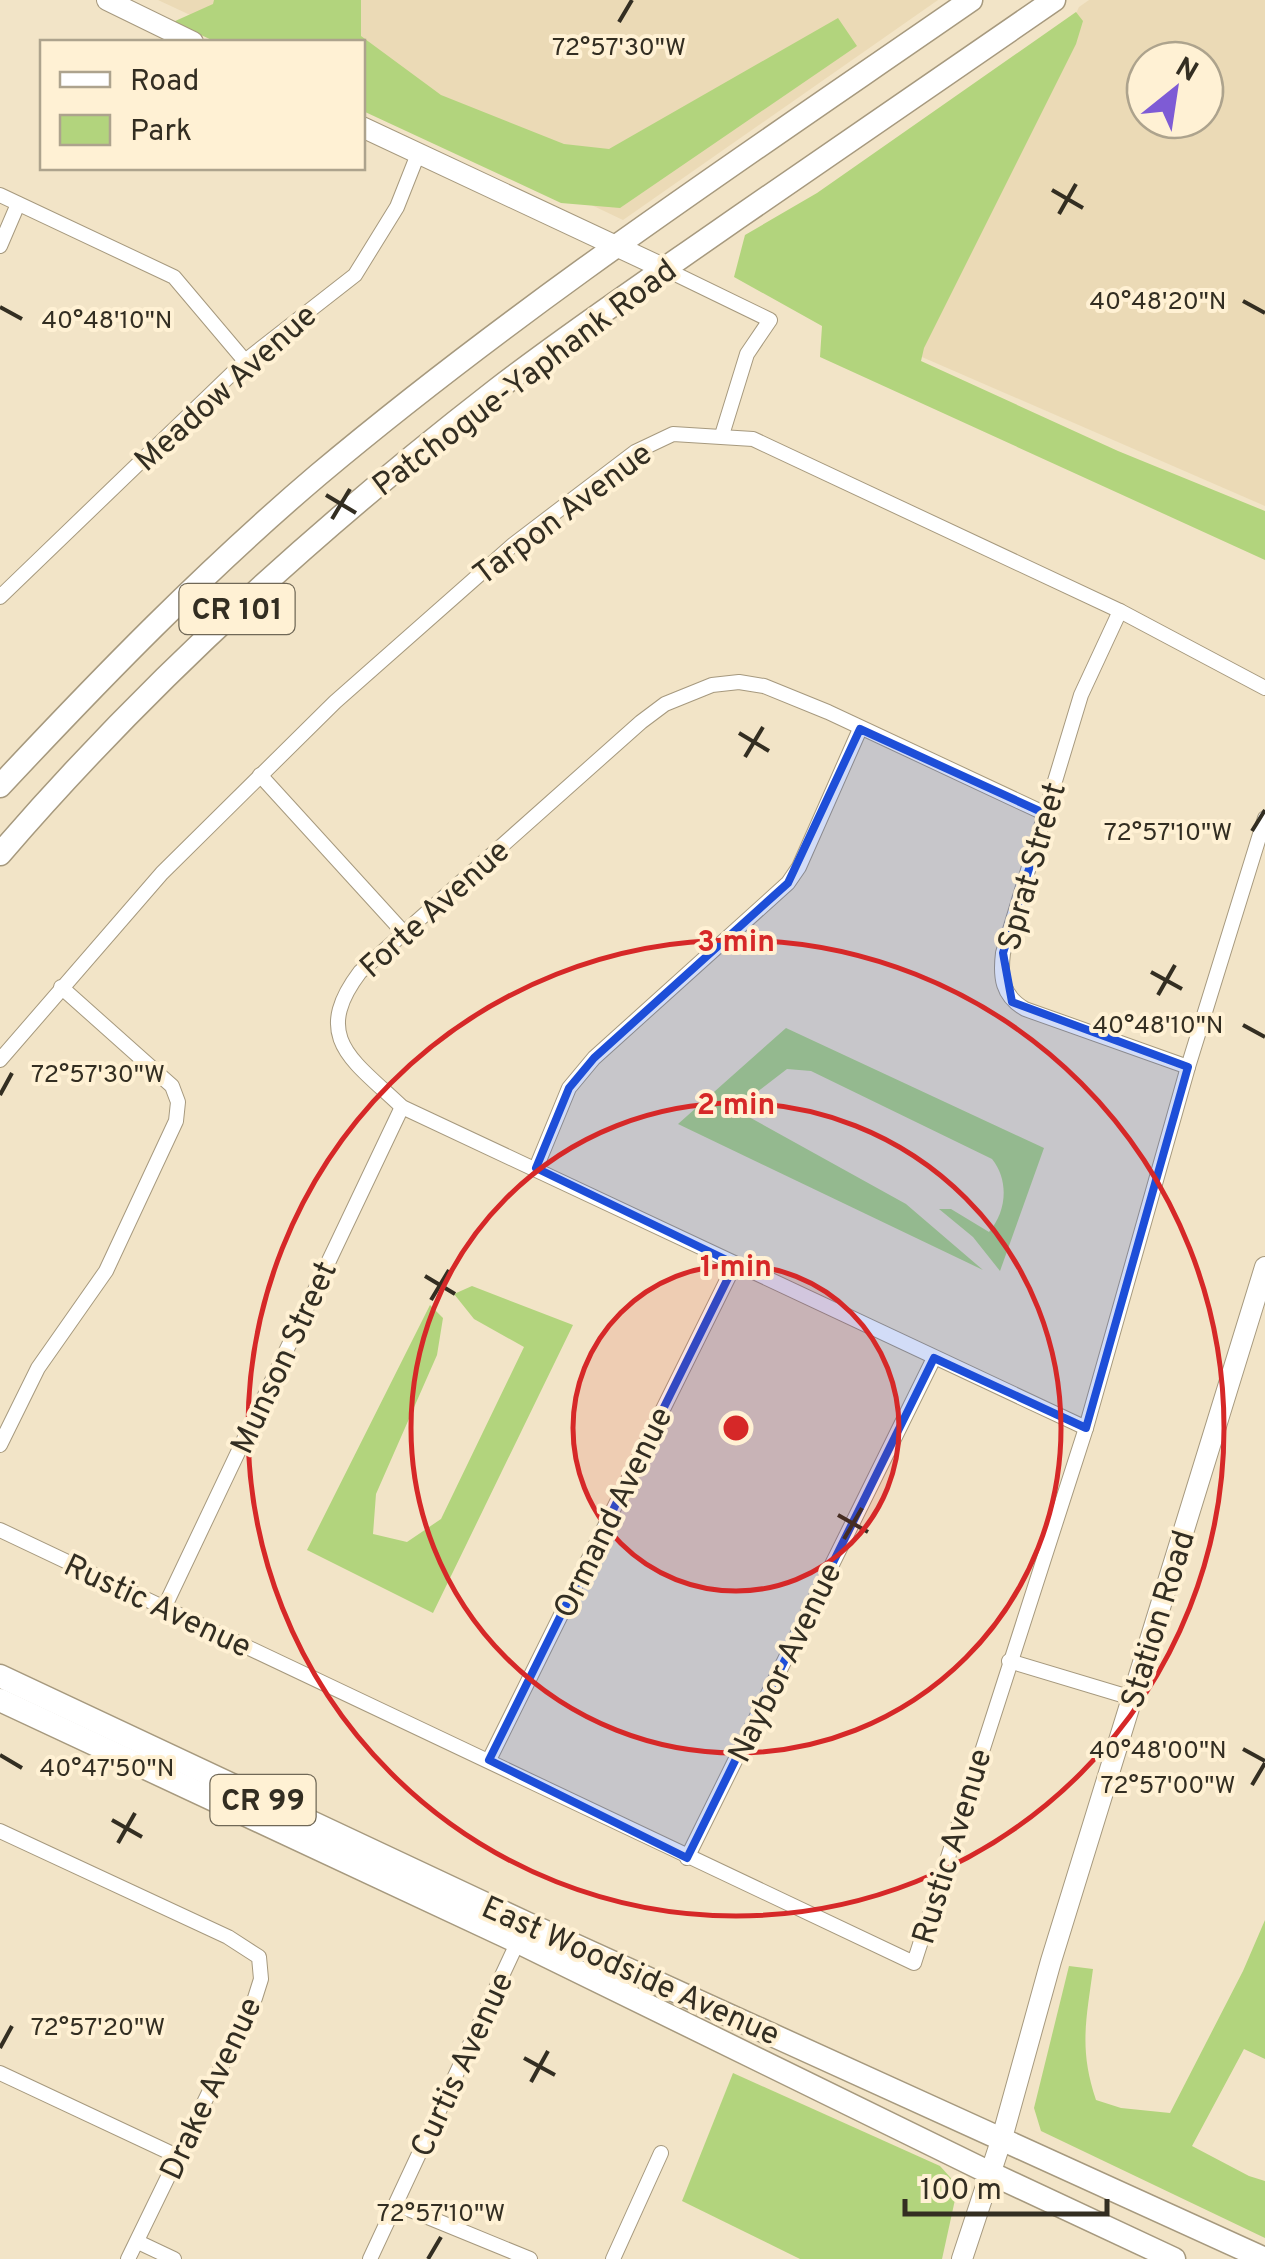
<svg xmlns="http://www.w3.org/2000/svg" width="1265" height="2259" font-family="Overpass,sans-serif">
  <rect width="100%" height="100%" fill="#f2e4c7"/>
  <g fill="#ebdab6" fill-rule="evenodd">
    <polygon points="158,0 938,0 623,220 363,97 362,42 248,42"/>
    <path d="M1089,0h176v506l-350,-152 164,-347zM1145,60h60v60h-60z"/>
  </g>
  <g fill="#b2d47d">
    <polygon points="214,0 361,0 361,36 441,95 564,144 609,149 838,18 857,46 620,208 561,203 363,111 362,42 216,42 173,22 213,4"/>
    <polygon points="1076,12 1083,21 1076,44 924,348 921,361 1118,451 1265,511 1265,560 820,357 822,326 734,277 745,235 817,193"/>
    <path d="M786,1028l258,120 -44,123 -27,-34 -34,-28h12l38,23c18,-21 20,-52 3,-73l-181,-88 -24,-2 -30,23 -8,25 157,87 77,66 -305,-146z"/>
    <polygon points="472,1286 573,1325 433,1613 307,1550 430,1305 443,1318 437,1355 376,1494 373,1534 407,1542 441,1519 524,1347 474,1319 454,1294"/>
    <path d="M1265,1920v139l-21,-10 -52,97 57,30 16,5v57l-224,-107 -7,-23 35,-142 24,3c-7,52 -14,80 3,131l25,8 49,5 73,-142z"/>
    <polygon points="733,2073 940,2166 958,2186 942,2259 800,2259 682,2201"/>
  </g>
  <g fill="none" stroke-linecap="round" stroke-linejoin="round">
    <g stroke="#a6997e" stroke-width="16">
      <g id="street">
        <polyline points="0,195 174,277 245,361"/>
        <polyline points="0,246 18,204"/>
        <polyline points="665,269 770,320 747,354 722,435"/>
        <polyline points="0,597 245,361 355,275 397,207 418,154"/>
        <path d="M1120,611l-39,84 -78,258c-3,24 -1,43 22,56l163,58"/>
        <polyline points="260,775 404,933"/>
        <path d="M1046,814l-218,-102 -64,-26 -25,-4 -27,3 -47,19 -24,18 -281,250c-50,66 -6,89 42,135l684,321"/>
        <polyline points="0,1060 162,873 335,702 514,544 635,452 673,434 753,439 1120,611 1265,688"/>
        <polyline points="536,1168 569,1088 594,1058 788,883 799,867 860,729"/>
        <polyline points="0,1445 38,1368 106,1271 176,1121 178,1102 172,1086 61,987"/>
        <polyline points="0,1530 914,1963 1086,1428 1188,1067 1265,818"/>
        <polyline points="164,1608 402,1107"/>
        <polyline points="1009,1661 1132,1698"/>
        <polyline points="489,1760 735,1264"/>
        <polyline points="0,1831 228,1937 259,1957 261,1979 255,1998 128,2259"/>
        <polyline points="687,1858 934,1358"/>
        <polyline points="0,2073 177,2156"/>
        <polyline points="396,2204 530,2259"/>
        <polyline points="138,2242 174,2259"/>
        <polyline points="370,2259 520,1937"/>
        <polyline points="613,2259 661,2153"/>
      </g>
    </g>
    <g stroke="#a6997e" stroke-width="22">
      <g id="secondary">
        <polyline points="107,0 193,42"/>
        <polyline points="362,127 665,269"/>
        <polyline points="962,2259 1002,2138 1051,1961 1265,1267"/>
      </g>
    </g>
    <g stroke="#a6997e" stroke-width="25">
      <g id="primary">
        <path d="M0,786c101,-108 205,-215 318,-311 206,-173 432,-322 653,-475"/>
        <path d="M0,854c148,-172 317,-325 496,-464 78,-60 160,-115 240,-171 106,-73 212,-146 318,-219"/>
        <polyline points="0,1676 526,1923 1265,2259"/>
        <polyline points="0,1700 518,1942 990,2173 1174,2259"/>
      </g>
    </g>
    <use href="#street" stroke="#fff" stroke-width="14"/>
    <use href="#secondary" stroke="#fff" stroke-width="20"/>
    <use href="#primary" stroke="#fff" stroke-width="22"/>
  </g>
  <path fill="#1d4ed8" fill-opacity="0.2" stroke="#1d4ed8" stroke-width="8" stroke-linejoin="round" d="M860,729l186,85 -43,139 9,49 176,65 -102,361 -152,-70 -247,500 -198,-98 246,-496 -199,-96 33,-80 25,-30 194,-175z"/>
  <path fill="none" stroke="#332e22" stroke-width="4" d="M619,22l13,-22M1052,190l31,18M1059,214l17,-30M1243,301l22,12M0,307l22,12M326,495l30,18M332,519l18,-30M739,733l30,18M745,757l18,-30M1252,831l13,-21M1151,972l31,17M1158,995l17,-30M1243,1025l22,12M0,1095l12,-22M425,1276l30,18M431,1300l18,-30M838,1515l30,17M844,1539l18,-31M1243,1749l22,12M0,1755l22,13M1252,1785l13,-22M112,1820l30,17M118,1843l17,-30M0,2048l12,-22M524,2058l31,17M531,2082l17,-31M428,2259l13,-22"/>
  <circle cx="736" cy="1428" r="163" fill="#d62828" fill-opacity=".12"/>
  <g fill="none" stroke="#d62828" stroke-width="5">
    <circle cx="736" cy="1428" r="163"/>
    <circle cx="736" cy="1428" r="325"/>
    <circle cx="736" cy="1428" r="488"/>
  </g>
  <g text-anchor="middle" stroke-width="8" stroke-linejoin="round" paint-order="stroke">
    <g fill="#fff1d4" stroke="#706857" stroke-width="2.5">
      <rect x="179.5" y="584" width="115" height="50" rx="8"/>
      <rect x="210.5" y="1775" width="105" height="50" rx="8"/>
    </g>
    <g font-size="30" font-weight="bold" fill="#332e22">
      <text x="237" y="619">CR 101</text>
      <text x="263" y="1810">CR 99</text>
    </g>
    <g font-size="32" fill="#332e22" stroke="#fff1d4">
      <text transform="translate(524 377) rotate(-37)" y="11">Patchogue-Yaphank Road</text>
      <text transform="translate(225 387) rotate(-42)" y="11">Meadow Avenue</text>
      <text transform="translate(562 513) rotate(-37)" y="11">Tarpon Avenue</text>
      <text transform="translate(1031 866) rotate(-74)" y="11">Sprat Street</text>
      <text transform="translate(434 908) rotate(-42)" y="11">Forte Avenue</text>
      <text transform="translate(283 1357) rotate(-65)" y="11">Munson Street</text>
      <text transform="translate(612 1512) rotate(-64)" y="11">Ormand Avenue</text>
      <text transform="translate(158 1605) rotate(25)" y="11">Rustic Avenue</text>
      <text transform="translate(1157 1619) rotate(-73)" y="11">Station Road</text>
      <text transform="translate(784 1662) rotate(-64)" y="11">Naybor Avenue</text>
      <text transform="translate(951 1846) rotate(-73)" y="11">Rustic Avenue</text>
      <text transform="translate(631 1970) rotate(24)" y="11">East Woodside Avenue</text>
      <text transform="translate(461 2064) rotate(-65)" y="11">Curtis Avenue</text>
      <text transform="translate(210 2088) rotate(-65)" y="11">Drake Avenue</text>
    </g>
  </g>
  <g font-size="25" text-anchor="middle" fill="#332e22" stroke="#fff1d4" stroke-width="8" stroke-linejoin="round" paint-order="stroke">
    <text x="619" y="55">72°57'30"W</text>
    <text x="1158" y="309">40°48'20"N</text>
    <text x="107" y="328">40°48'10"N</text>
    <text x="1168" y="840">72°57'10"W</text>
    <text x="1158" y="1033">40°48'10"N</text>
    <text x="98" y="1082">72°57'30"W</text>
    <text x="1158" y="1758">40°48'00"N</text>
    <text x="107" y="1776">40°47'50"N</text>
    <text x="1168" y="1793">72°57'00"W</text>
    <text x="98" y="2035">72°57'20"W</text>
    <text x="441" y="2221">72°57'10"W</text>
  </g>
  <circle cx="736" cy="1428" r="15" fill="#d62828" stroke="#fff1d4" stroke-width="5"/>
  <g font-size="30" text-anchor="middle" font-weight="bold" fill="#d62828" stroke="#fff1d4" stroke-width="8" stroke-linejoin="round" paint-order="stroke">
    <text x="736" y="951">3 min</text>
    <text x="736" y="1114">2 min</text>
    <text x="736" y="1276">1 min</text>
  </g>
  <rect x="40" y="40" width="325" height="130" fill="#fff1d4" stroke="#ada38d" stroke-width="2.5"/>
  <rect x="60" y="72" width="50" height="15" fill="#ffffff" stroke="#ada38d" stroke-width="2.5"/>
  <text x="130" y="90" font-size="30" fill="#332e22">Road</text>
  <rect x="60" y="115" width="50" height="30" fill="#b2d47d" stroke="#ada38d" stroke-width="2.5"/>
  <text x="130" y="140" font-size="30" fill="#332e22">Park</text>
  <g transform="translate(1175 90) rotate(30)"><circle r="48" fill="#fff1d4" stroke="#ada38d" stroke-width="2.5"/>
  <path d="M0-8L18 38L0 25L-18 38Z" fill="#7e5bd5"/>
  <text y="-15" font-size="28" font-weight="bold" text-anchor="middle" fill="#332e22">N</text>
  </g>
  <path d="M905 2199v15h202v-15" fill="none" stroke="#332e22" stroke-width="5"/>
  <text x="920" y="2199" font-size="30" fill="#332e22" stroke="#fff1d4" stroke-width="8" paint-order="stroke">100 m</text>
</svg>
